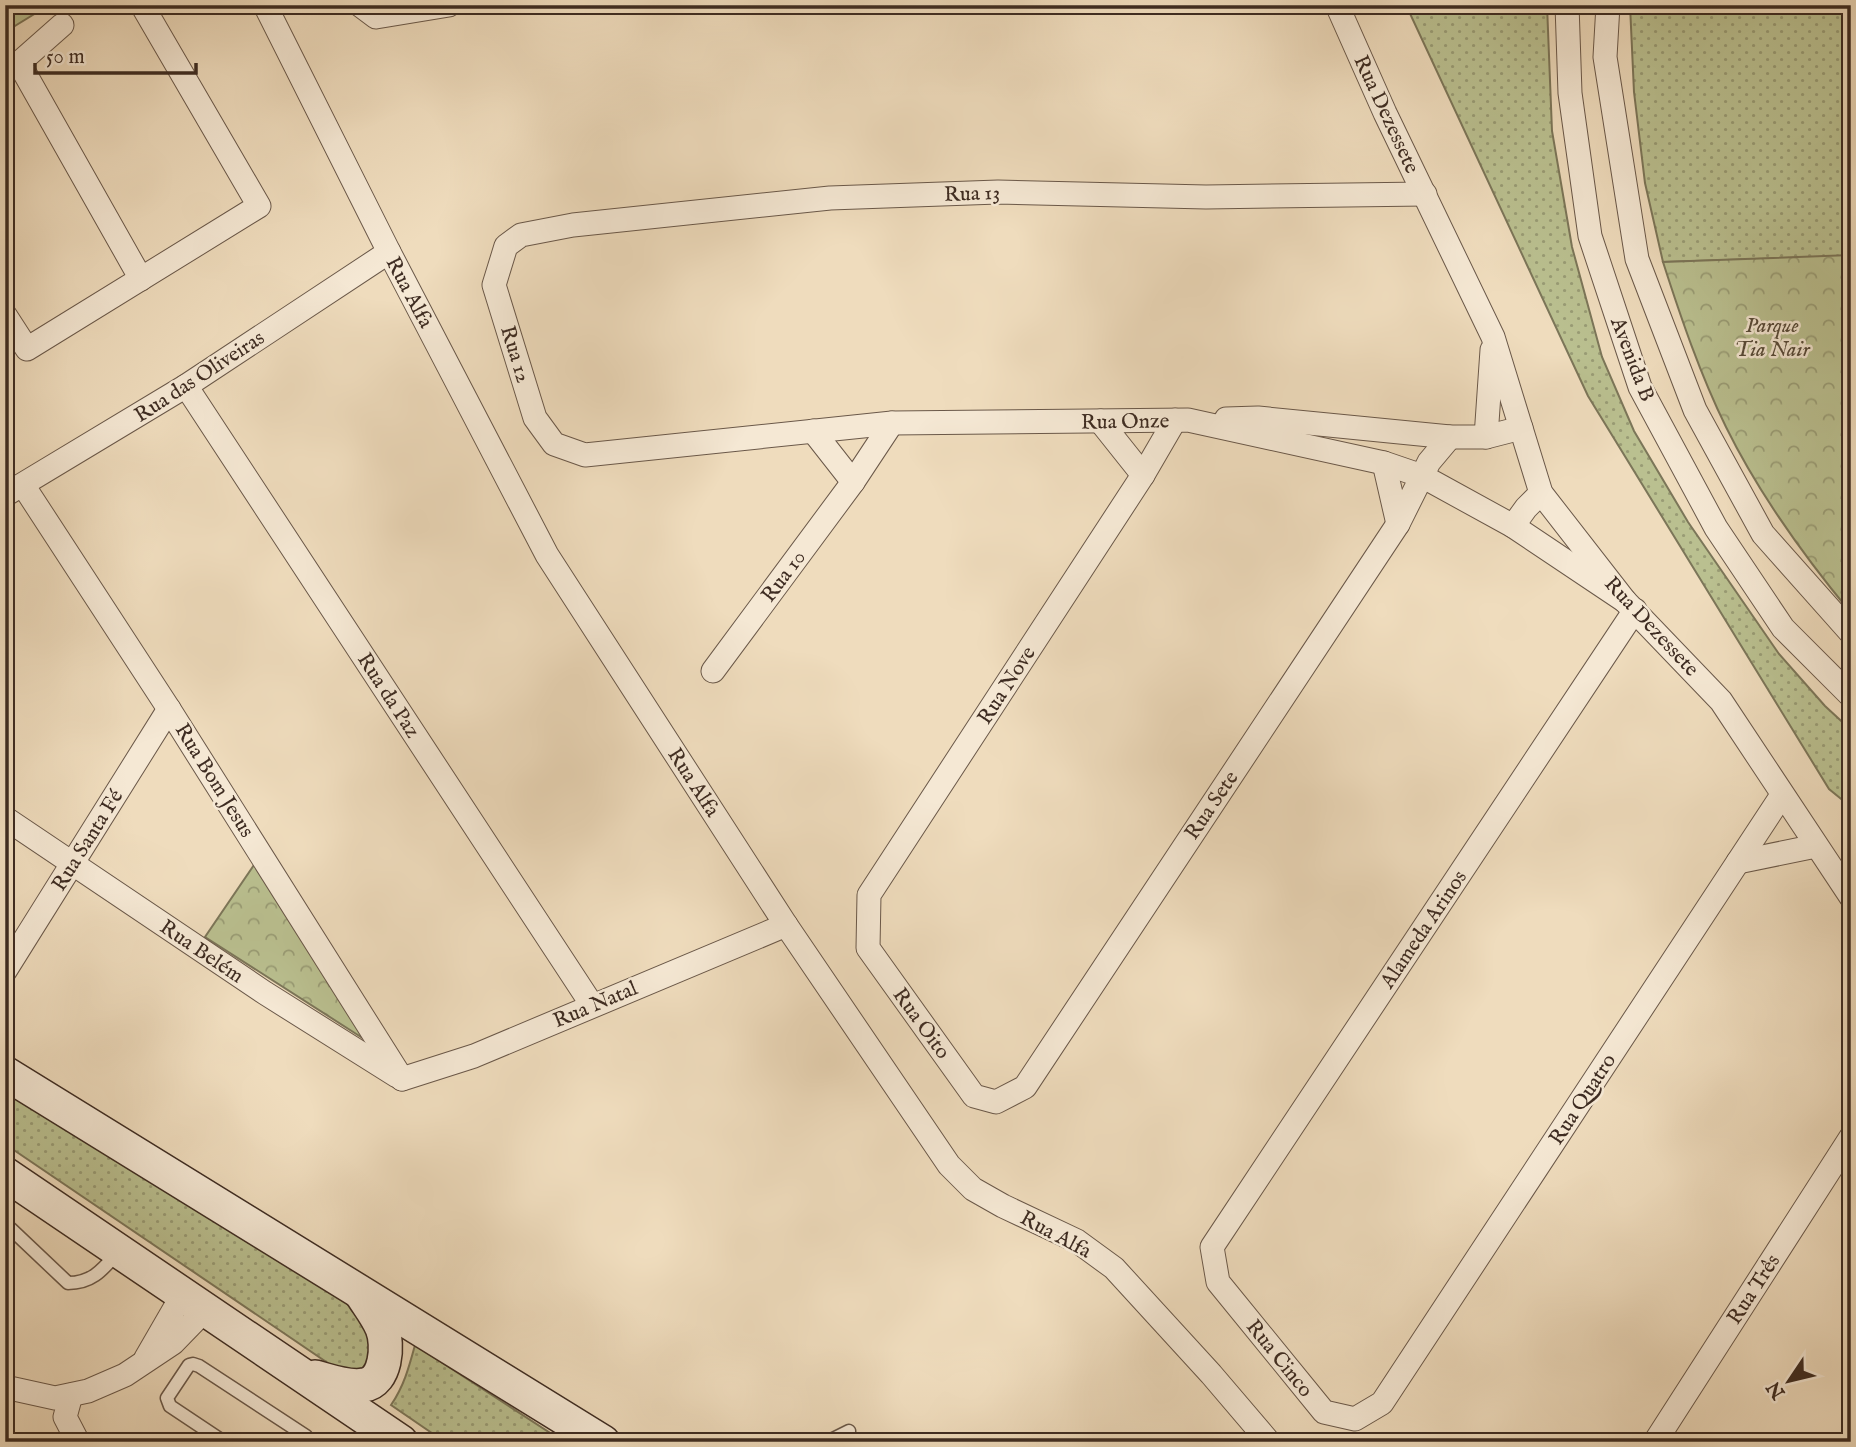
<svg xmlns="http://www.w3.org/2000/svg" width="1856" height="1447" font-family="'IM FELL English',serif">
  <defs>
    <pattern id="grass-dots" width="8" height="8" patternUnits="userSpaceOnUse" patternTransform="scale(1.75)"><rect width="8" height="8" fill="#bac090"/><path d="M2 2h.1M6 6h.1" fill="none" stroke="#999c75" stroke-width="1.8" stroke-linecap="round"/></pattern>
    <pattern id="forest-crowns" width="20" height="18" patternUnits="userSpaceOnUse" patternTransform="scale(1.75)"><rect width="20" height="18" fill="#bac090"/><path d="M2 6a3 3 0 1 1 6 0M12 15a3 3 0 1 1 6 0" fill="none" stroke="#999c75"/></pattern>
  </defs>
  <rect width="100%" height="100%" fill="#efdcbd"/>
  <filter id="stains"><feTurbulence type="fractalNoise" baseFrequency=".00286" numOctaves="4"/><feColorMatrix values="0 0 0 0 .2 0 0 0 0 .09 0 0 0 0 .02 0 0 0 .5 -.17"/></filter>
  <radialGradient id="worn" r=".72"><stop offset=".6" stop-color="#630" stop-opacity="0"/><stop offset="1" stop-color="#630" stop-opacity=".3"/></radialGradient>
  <g fill="url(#grass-dots)" stroke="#7c7659" stroke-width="2">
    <polygon points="1406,5 1547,5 1552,131 1572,247 1602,357 1634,431 1688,522 1779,654 1825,706 1851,730 1851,807 1829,789 1588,396"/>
    <polygon points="1630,5 1851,5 1851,256 1663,262 1645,183 1634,92"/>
    <polygon points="13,1086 367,1314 374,1336 368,1369 350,1378 5,1144 5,1103"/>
    <path d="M415,1345l149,97h-119l-54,-37c13,-19 18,-38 24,-60z"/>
  </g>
  <g fill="url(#forest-crowns)" stroke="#7c7659" stroke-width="2">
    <polygon points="5,5 49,5 5,32"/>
    <path d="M1851,255v358c-48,-58 -92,-119 -125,-186 -26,-53 -45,-109 -63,-165z"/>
    <polygon points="256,862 375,1046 205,937"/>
  </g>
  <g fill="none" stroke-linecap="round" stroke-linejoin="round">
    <g stroke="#6a5849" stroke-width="15">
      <g id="service">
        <path d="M5,1226l6,3 57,54c25,0 35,-14 51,-32"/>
        <polyline points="224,1442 170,1406 167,1398 189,1365 193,1364 199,1366 306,1436 309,1442"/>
        <polyline points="360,1442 375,1424"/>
        <polyline points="827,1442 849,1431"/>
      </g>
    </g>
    <g stroke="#6a5849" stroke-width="25">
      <g id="minor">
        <polyline points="265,5 389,252 547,555 786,925 949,1165 973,1189 1003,1206 1077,1241 1114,1268 1211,1374 1269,1442"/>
        <polyline points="360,5 376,17 449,5"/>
        <polyline points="1337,5 1385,113 1493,337 1541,493 1625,601 1721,701 1851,897"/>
        <polyline points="1567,5 1570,93 1590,236 1640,387 1716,528 1783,628 1851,696"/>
        <polyline points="1608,5 1605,57 1637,259 1695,410 1763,534 1851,633"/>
        <polyline points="62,25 19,63 141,279"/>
        <polyline points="1425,194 1206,197 998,192 830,198 573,225 521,235 506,246 494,285 535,418 554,444 585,455 892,423 1188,420 1384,463 1422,476 1513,526 1625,601"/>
        <polyline points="5,315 27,349 259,206 142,5"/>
        <polyline points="186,386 592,1005"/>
        <polyline points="1226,419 1258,418 1450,437 1486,437 1521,428"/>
        <polyline points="1175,420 1143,475 869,895 868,948 974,1096 996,1102 1025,1087 1398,524 1429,462 1450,437"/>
        <polyline points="1100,421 1143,475"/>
        <polyline points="813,431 853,482"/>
        <polyline points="1486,437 1492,350"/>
        <polyline points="1384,463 1398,524"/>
        <polyline points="23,485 169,709 402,1079"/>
        <polyline points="5,495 186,386 389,252"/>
        <polyline points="1513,526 1526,508 1541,493"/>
        <polyline points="1635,610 1212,1247 1218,1282 1324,1412 1355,1419 1382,1403 1782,795"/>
        <polyline points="713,671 853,482 892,423"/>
        <polyline points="5,818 265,993 397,1076"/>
        <polyline points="1738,862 1816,846"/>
        <polyline points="5,971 169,709"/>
        <polyline points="402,1079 474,1056 786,925"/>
        <polyline points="146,1358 183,1294"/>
        <polyline points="5,1387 55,1398 88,1391 125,1375 173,1343 206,1309"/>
        <polyline points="71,1395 65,1417 78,1442"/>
        <polyline points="1655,1442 1851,1137"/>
      </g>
    </g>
    <g stroke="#3e2c22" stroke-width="36">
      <g id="secondary">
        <polyline points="5,1073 603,1442"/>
        <polyline points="5,1174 401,1442"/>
        <path d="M315,1377c15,4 33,11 49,8 22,-3 25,-40 18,-57 -5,-12 -13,-22 -20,-33"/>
      </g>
    </g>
    <use href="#service" stroke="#f5e8d4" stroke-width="12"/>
    <use href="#minor" stroke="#f5e8d4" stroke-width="23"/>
    <use href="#secondary" stroke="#f5e8d4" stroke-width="33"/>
  </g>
  <g text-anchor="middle" stroke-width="5" stroke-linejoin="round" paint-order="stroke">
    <g font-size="21" fill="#3e2c22" stroke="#f5e8d4">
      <text transform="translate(1387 114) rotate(65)" y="7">Rua Dezessete</text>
      <text transform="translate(972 193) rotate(-2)" y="7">Rua 13</text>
      <text transform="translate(410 292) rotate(62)" y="7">Rua Alfa</text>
      <text transform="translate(516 354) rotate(73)" y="7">Rua 12</text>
      <text transform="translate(1633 359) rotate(69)" y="7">Avenida B</text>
      <text transform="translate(199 376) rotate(-33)" y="7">Rua das Oliveiras</text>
      <text transform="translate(1125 421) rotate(-1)" y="7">Rua Onze</text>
      <text transform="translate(783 576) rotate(-53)" y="7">Rua 10</text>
      <text transform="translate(1652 626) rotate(47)" y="7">Rua Dezessete</text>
      <text transform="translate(1006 685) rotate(-57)" y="7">Rua Nove</text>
      <text transform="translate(389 695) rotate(57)" y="7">Rua da Paz</text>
      <text transform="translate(215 780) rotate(58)" y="7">Rua Bom Jesus</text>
      <text transform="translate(694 782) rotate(57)" y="7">Rua Alfa</text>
      <text transform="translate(1211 805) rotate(-56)" y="7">Rua Sete</text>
      <text transform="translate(87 840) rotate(-58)" y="7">Rua Santa Fé</text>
      <text transform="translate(1423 929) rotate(-56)" y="7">Alameda Arinos</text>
      <text transform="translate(202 951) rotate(34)" y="7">Rua Belém</text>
      <text transform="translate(595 1004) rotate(-23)" y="7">Rua Natal</text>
      <text transform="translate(922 1023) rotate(54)" y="7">Rua Oito</text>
      <text transform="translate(1582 1099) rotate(-57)" y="7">Rua Quatro</text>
      <text transform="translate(1056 1234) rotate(28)" y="7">Rua Alfa</text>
      <text transform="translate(1753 1289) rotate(-57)" y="7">Rua Três</text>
      <text transform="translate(1280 1358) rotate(51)" y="7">Rua Cinco</text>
    </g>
    <g font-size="21" font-style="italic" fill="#574a38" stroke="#f5e8d4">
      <text x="1772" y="332">Parque<tspan x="1772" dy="24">Tia Nair</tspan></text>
    </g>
  </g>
  <rect width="1856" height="1447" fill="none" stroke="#efdcbd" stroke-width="28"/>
  <rect x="7" y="7" width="1842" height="1433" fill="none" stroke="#3e2c22" stroke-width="3.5"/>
  <rect x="14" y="14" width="1828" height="1419" fill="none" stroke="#3e2c22" stroke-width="2"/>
  <g transform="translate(1789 1381) rotate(235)" stroke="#f5e8d4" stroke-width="5" paint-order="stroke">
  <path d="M0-5L12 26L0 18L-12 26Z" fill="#3e2c22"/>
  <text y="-10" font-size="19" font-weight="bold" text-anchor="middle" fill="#3e2c22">N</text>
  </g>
  <path d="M35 63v10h161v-10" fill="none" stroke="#3e2c22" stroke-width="3.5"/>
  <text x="46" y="63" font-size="21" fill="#3e2c22" stroke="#f5e8d4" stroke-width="5" paint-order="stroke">50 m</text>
  <rect width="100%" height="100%" filter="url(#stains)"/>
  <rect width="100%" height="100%" fill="url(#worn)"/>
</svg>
